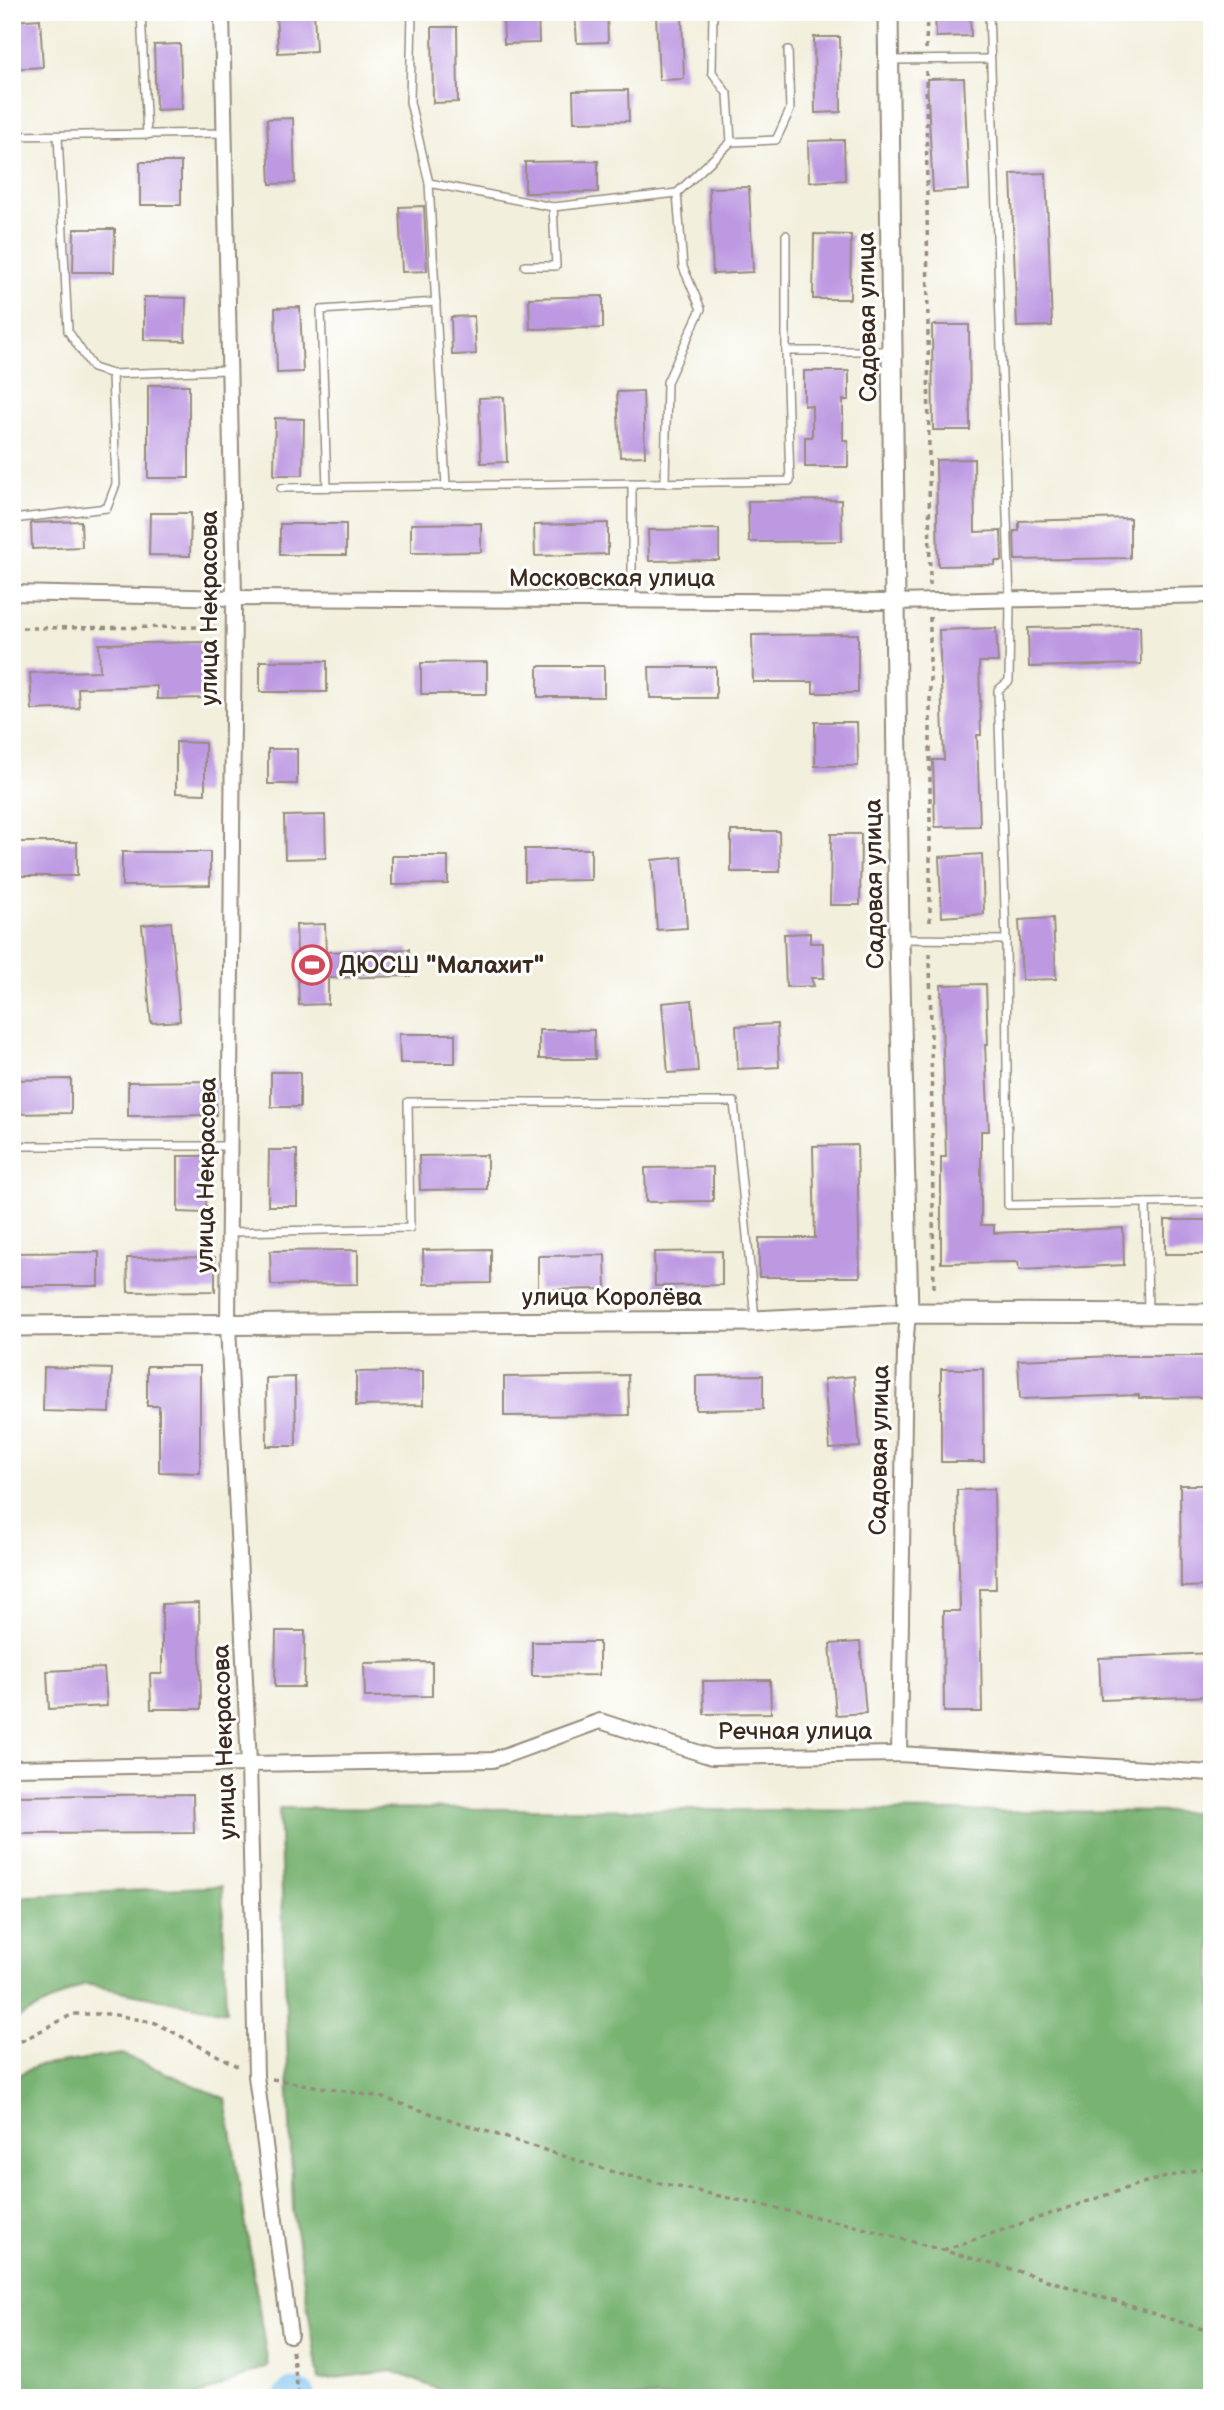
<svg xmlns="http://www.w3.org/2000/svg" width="1224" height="2410" font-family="'Balsamiq Sans',sans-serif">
  <rect width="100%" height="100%" fill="#fff"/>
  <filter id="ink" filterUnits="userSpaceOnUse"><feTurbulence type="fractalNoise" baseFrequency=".0143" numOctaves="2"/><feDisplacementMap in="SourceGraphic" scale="14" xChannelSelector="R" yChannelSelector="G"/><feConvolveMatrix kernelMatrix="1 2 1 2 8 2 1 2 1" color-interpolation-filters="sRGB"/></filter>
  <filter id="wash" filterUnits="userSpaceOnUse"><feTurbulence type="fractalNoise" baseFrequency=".00686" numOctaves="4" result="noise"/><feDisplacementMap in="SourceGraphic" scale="28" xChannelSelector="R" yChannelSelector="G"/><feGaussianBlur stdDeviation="1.57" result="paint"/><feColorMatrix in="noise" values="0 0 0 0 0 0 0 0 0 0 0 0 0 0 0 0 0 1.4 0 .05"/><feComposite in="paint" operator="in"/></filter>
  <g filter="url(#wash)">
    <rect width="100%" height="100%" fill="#f2efdc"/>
    <g fill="#78b372" stroke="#5a6e48" stroke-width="2">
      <polygon points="279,1808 1212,1812 1212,2398 459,2398 393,2371 319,2380 293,2210"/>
      <polygon points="222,1886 226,2012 85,1984 12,2021 12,1897"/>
      <polygon points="122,2054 226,2099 268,2366 192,2398 12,2398 12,2078 37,2066"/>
    </g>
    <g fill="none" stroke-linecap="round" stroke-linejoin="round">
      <polyline stroke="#79c0f0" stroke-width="33" points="290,2398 293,2395 300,2398"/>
    </g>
    <g id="blocks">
      <g fill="#bd99e2">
        <polygon points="276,12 314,12 316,51 278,53"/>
        <polygon points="503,12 538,12 539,43 504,44"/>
        <polygon points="575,12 607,12 608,42 577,43"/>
        <polygon points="935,12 970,12 971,36 936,37"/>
        <polygon points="682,14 684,79 659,80 656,15"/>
        <polygon points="40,19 43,67 12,69 12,21"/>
        <polygon points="432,27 457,27 458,102 433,103"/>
        <polygon points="814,37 840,37 841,112 815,113"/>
        <polygon points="180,44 182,109 156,110 154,45"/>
        <polygon points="964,78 969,190 933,192 927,79"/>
        <polygon points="628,90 629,121 574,122 573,91"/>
        <polygon points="293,118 295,183 270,184 267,119"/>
        <polygon points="844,140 845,180 809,182 808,141"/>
        <polygon points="598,161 598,192 525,193 525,162"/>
        <rect x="140" y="162" width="41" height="43"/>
        <polygon points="1046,173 1052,326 1017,327 1011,174"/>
        <polygon points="749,187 753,272 713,274 709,188"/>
        <polygon points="424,206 427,271 402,272 399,207"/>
        <polygon points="74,229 115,229 114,272 73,272"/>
        <polygon points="814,234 851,235 850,299 813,299"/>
        <polygon points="603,296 603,328 530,329 529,298"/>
        <polygon points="144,297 186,298 185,341 144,340"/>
        <polygon points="300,307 303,372 277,373 275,308"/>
        <polygon points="474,316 476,354 452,355 451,317"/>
        <polygon points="932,325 969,325 970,430 933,430"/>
        <polygon points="804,371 849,371 849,400 843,400 843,440 848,440 848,467 805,467 805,437 812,437 812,406 804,405"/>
        <rect x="148" y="385" width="41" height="93"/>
        <polygon points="643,391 645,456 620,457 617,392"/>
        <polygon points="504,397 507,462 481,463 479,398"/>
        <polygon points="275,418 304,419 303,475 274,475"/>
        <polygon points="974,459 975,532 1001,531 1002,561 995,561 995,565 938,566 936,460"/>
        <polygon points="841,500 842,541 749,542 748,501"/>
        <polygon points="150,513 191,513 190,556 149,555"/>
        <polygon points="1130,518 1130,558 1015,560 1014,531 1019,531 1019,521"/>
        <polygon points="81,521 82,547 32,549 31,523"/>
        <polygon points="481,523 481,552 411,553 411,524"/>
        <polygon points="608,523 608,554 535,556 534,525"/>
        <rect x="280" y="524" width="66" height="31"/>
        <polygon points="719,529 719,560 649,561 648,530"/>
        <polygon points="1140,626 1141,664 1029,667 1028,628"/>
        <polygon points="996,628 998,662 979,662 981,735 977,735 980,826 935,827 933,760 944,760 939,630"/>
        <polygon points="858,634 858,693 813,693 813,682 753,682 752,635"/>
        <polygon points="205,642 207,698 157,699 157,686 78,688 79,708 32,710 30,673 100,671 99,644"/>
        <rect x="260" y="661" width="67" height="31"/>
        <polygon points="487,662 487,694 421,694 421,663"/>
        <rect x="538" y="666" width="66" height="31"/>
        <polygon points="649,667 716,667 716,698 650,698"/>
        <polygon points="815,722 857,722 858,766 815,766"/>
        <polygon points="176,742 205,743 205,794 176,793"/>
        <rect x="268" y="749" width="29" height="35"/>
        <polygon points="325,815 326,858 285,859 284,816"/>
        <polygon points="731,831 779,831 780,872 731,872"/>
        <polygon points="831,834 861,834 860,905 830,905"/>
        <rect x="12" y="842" width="65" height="34"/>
        <polygon points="525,849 591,849 591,880 525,881"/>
        <polygon points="122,852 210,852 210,885 122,886"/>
        <polygon points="982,854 984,914 942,917 939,857"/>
        <polygon points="392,856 448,856 448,884 392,885"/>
        <polygon points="682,857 687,928 657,930 652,860"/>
        <polygon points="1053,918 1056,979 1022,980 1019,920"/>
        <polygon points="171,922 180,1021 151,1023 142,925"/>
        <polygon points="325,924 326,952 409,949 410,976 328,978 328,1004 299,1005 296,925"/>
        <polygon points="810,933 810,943 823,943 824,978 811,978 814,986 786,987 784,934"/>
        <polygon points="986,984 988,1045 985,1045 989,1131 981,1131 981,1225 994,1225 994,1233 1123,1228 1124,1265 1019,1270 1018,1262 941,1263 941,1157 946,1157 941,985"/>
        <polygon points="692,1000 698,1071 668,1073 662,1003"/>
        <polygon points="777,1024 779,1067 738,1069 736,1026"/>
        <polygon points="539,1030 594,1030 595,1059 539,1059"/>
        <polygon points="399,1034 455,1034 455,1063 400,1063"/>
        <rect x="271" y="1072" width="29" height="35"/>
        <polygon points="71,1079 71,1113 12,1114 12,1080"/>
        <polygon points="216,1081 216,1115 128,1116 128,1082"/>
        <polygon points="857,1145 860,1277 759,1277 759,1238 815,1238 813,1146"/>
        <polygon points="269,1150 297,1150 297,1206 268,1206"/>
        <polygon points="487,1155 487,1189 420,1190 419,1156"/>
        <polygon points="178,1156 207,1156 206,1213 178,1212"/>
        <polygon points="713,1167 713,1201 646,1202 645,1168"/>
        <rect x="1165" y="1220" width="47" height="34"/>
        <polygon points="491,1249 491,1283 424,1284 423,1250"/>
        <polygon points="358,1250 358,1284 271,1285 270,1251"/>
        <polygon points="722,1251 722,1285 655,1286 654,1252"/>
        <polygon points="99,1252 99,1286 12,1286 12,1253"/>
        <polygon points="605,1255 606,1289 538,1290 538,1256"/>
        <polygon points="215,1257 215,1291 128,1292 127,1258"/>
        <polygon points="1115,1356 1212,1356 1212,1397 1139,1398 1139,1395 1020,1399 1018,1360"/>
        <polygon points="147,1366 200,1366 200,1473 159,1472 159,1406 147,1406"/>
        <polygon points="44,1367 112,1369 110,1413 43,1411"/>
        <polygon points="941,1369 983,1369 984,1462 941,1462"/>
        <polygon points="423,1371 423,1405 356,1406 356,1372"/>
        <polygon points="628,1375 629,1415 504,1416 504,1377"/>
        <polygon points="763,1375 763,1409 696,1410 696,1376"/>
        <polygon points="854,1376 860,1447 830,1449 824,1379"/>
        <polygon points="295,1377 296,1446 267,1446 266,1378"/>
        <polygon points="1180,1485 1212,1485 1212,1586 1181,1587"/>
        <polygon points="994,1489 996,1589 980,1589 982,1712 944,1712 943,1611 960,1611 957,1490"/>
        <polygon points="199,1603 201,1709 151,1709 150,1674 162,1674 162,1604"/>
        <polygon points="276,1631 305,1631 304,1687 275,1687"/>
        <polygon points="532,1642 599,1642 599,1675 532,1676"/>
        <polygon points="860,1642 866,1713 836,1715 830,1644"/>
        <polygon points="1212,1653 1212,1696 1101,1700 1099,1658"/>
        <polygon points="432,1662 432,1696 365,1697 364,1663"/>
        <polygon points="104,1668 107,1706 49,1709 47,1671"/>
        <polygon points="770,1680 771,1713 704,1714 703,1681"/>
        <polygon points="193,1794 194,1833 12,1834 12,1796"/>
      </g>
    </g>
  </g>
  <g filter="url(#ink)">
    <use href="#blocks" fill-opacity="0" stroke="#968c7d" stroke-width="2"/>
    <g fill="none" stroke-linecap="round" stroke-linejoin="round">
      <g stroke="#968c7d" stroke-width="10">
        <g id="service">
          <polyline points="141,12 147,135"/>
          <polyline points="412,12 410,102 429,183 553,207 677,193 683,267 701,309 667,382 665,483"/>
          <polyline points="989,12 1010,600 1009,681 998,690 1006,940 1008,1205 1212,1202"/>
          <polyline points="889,60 990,59"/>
          <polyline points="12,136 224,133"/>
          <polyline points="58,136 68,331 93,368 112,374"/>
          <polyline points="731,142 776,140 790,110 788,50"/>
          <polyline points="429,183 446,486"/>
          <polyline points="677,193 731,142 728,95 712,72 713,12"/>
          <polyline points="786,235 786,351 891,351"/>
          <polyline points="525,266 556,266 553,207"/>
          <polyline points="632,483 632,600"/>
          <polyline points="327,487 321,310 436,302"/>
          <polyline points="281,488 790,481 786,351"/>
          <polyline points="12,519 107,508 116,484 112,374 228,370"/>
          <polyline points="902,939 1006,940"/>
          <polyline points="12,1146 229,1146"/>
          <polyline points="1146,1203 1148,1314"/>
          <polyline points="229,1232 410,1228 408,1102 734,1102 755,1318"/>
        </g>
      </g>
      <g stroke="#968c7d" stroke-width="18">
        <g id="minor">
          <polyline points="222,12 234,598 228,1325 249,1764 256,2076 290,2335"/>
          <polyline points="12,593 234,598 895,602 1212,595"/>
          <polyline points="899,1754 905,1348 908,1313"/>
          <polyline points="12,1768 493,1760 600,1721 712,1757 899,1754 1212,1773"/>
        </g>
      </g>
      <g stroke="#968c7d" stroke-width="23">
        <g id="tertiary">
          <polyline points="888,12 899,939 908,1313"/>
          <polyline points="12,1326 755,1321 908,1313 1212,1314"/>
        </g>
      </g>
      <g stroke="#968c7d" stroke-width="3.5" stroke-dasharray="5 5" stroke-linecap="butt">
        <polyline points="926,49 927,12"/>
        <polyline points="926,71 930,588"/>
        <polyline points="930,617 930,927"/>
        <polyline points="12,628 218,627"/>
        <polyline points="930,953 934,1293"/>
        <polyline points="12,2046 73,2014 111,2014 156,2023 239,2067"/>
        <polyline points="272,2079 380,2097 619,2174 848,2224 1028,2274 1212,2332"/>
        <polyline points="943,2250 1142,2183 1212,2166"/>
        <polyline points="292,2351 299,2398"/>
      </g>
      <use href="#service" stroke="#fff" stroke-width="7"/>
      <use href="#minor" stroke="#fff" stroke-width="14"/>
      <use href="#tertiary" stroke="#fff" stroke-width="19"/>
    </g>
  </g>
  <defs>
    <g id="stadium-ring" transform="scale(2.0125)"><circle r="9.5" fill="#fff" stroke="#d1495b" stroke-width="1.5"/><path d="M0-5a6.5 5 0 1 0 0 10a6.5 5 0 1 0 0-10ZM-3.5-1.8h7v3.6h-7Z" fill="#d1495b"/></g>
  </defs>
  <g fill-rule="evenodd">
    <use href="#stadium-ring" x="312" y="965"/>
  </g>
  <g text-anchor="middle" stroke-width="6" stroke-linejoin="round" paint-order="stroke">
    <g font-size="24" fill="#3b2a1e" stroke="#fff">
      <text transform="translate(867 317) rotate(-91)" y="8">Садовая улица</text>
      <text x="612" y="586">Московская улица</text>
      <text transform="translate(209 608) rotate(-90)" y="8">улица Некрасова</text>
      <text transform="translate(874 884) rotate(-91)" y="8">Садовая улица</text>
      <text transform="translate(206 1175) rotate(-89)" y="8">улица Некрасова</text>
      <text x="612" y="1305">улица Королёва</text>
      <text transform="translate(879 1450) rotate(-89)" y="8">Садовая улица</text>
      <text x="795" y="1739">Речная улица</text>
      <text transform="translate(224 1742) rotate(-92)" y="8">улица Некрасова</text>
    </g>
    <g font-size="24" font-weight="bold" fill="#3b2a1e" stroke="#fff" text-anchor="start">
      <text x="339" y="973">ДЮСШ "Малахит"</text>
    </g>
  </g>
  <rect width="1224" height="2410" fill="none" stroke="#fff" stroke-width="42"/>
</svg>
